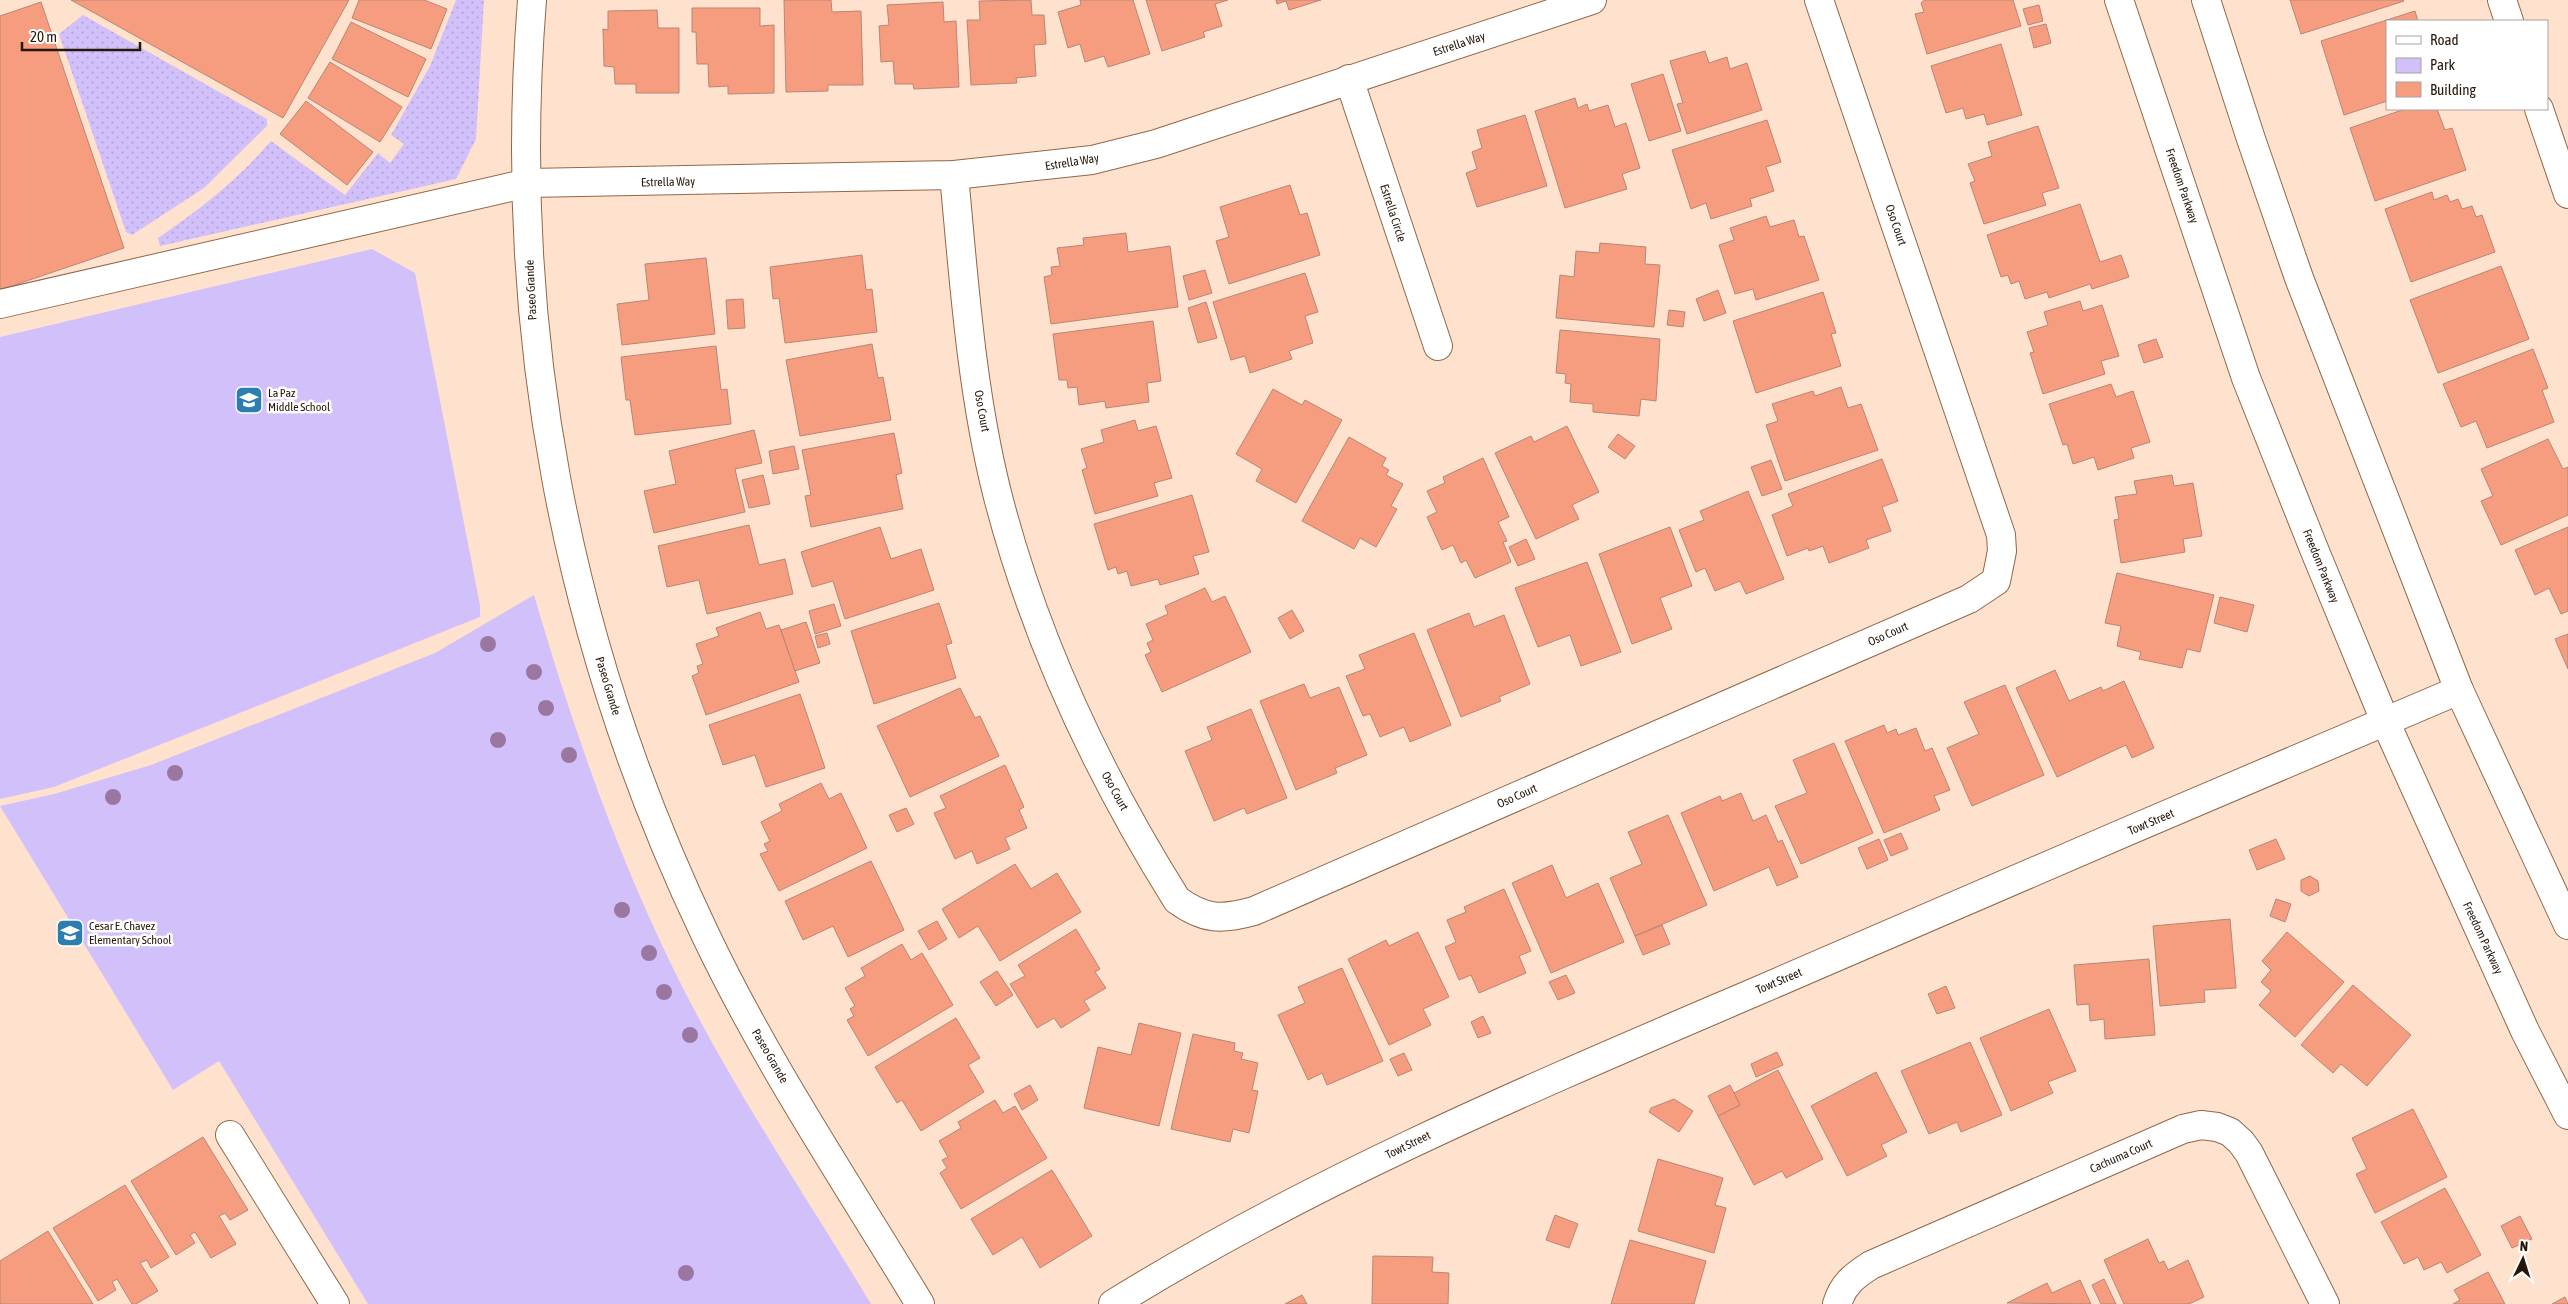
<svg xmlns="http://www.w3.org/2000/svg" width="2568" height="1304" font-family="'Asap Condensed',sans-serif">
  <defs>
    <pattern id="grass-dots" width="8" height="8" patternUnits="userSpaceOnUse" patternTransform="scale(1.25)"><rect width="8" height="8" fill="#d2c0fb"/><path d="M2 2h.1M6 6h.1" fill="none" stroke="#b4a4d6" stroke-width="1.8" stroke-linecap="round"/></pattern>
  </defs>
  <rect width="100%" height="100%" fill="#ffe2ce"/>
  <g fill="url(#grass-dots)">
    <path d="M456,0h28l-8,139 -20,40 -296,67 -2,-8c42,-29 80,-58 113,-97l74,54 33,-42 12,10 14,-19 -13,-9 39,-69z"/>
    <polygon points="83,15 267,119 267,126 204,188 132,235 126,232 59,34"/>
  </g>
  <g fill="#d2c0fb">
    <polygon points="372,249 415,273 480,605 480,617 54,787 0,799 0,337"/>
    <path d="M534,595c40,137 87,272 152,399 55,107 123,207 185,310h-503l-149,-243 -46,29 -173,-284 54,-12 97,-29 284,-112z"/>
  </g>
  <g fill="#f69d80" stroke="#b98575">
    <polygon points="71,0 349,0 283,118"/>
    <polygon points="359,0 424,0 447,9 431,49 352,18"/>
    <polygon points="784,0 831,0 832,12 861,11 863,85 828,85 828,91 786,92"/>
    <polygon points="1031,0 1032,15 1044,15 1046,44 1034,45 1036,76 1016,78 1017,83 971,85 967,20 980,20 979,1"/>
    <polygon points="1080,0 1133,0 1150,54 1108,67 1104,56 1085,62 1080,44 1068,48 1058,12 1081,5"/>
    <polygon points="1146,0 1228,0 1215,4 1222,26 1203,32 1205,37 1162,51"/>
    <polygon points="1276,0 1321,0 1289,10 1286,1 1277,4"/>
    <polygon points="1924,0 2013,0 2021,26 1927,54 1915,14 1924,12 1921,3"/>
    <polygon points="2290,0 2403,0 2404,1 2301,34"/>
    <polygon points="41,2 124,248 0,290 0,16"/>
    <polygon points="943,2 944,22 956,21 959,87 914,89 913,84 895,84 893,61 881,62 879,26 889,25 887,5"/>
    <polygon points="2039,5 2043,21 2028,25 2023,9"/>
    <polygon points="692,8 760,8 760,26 774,25 774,93 728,94 728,86 709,87 708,64 697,64 696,32 692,32"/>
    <polygon points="657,10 658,28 679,28 679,93 636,93 636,84 615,84 614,67 604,66 603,29 608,30 608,11"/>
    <polygon points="2415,11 2418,21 2387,21 2387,101 2344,115 2321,41"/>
    <polygon points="351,22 426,59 408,97 332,59"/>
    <polygon points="2046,24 2051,43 2034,48 2029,28"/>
    <polygon points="2001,44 2022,115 1987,125 1984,114 1966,119 1963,108 1946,113 1931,66"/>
    <polygon points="1705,51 1709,63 1727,57 1730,69 1747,63 1762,110 1687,134 1677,104 1683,103 1670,61"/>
    <polygon points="330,62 402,107 380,142 308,98"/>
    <polygon points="1663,74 1681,131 1649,141 1631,84"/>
    <polygon points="1575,98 1578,108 1587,104 1589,111 1608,105 1615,127 1626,123 1640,168 1622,174 1627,189 1565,208 1535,111"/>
    <polygon points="306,101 373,152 347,185 280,134"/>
    <polygon points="2405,109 2437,109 2445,130 2452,128 2466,170 2375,201 2350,128"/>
    <polygon points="1525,115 1547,186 1477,207 1466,173 1477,169 1472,152 1482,148 1477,130"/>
    <polygon points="1767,120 1781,162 1766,167 1774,191 1750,199 1752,206 1711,219 1706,203 1691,209 1672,150"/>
    <polygon points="2038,126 2059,188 2042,193 2046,205 1984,224 1970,183 1975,181 1968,164 1992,156 1988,142"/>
    <polygon points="1290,185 1300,215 1307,213 1320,255 1229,284 1216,241 1229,237 1220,207"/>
    <polygon points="2432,192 2434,200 2447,195 2450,202 2458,199 2462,209 2472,206 2476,217 2482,215 2495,252 2411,282 2385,209"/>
    <polygon points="2080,204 2100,262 2121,255 2129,277 2092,289 2090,284 2049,298 2047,292 2025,299 2019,281 2011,284 2008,275 2001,277 1987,235"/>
    <polygon points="1766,216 1770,227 1794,220 1799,237 1804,236 1819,280 1756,300 1753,289 1735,294 1719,245 1734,240 1730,228"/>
    <polygon points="1126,233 1128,252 1170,246 1178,307 1051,324 1044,277 1052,275 1051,267 1060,266 1057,248 1084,245 1083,238"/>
    <polygon points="1600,243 1646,247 1645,264 1660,265 1654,327 1556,318 1560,275 1574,277 1576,251 1599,253"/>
    <polygon points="862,255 866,290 872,289 877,332 785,343 779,298 773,299 770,267"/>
    <polygon points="706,258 715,334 622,345 617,304 649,300 645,264"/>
    <polygon points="2501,266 2529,339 2438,373 2410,300"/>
    <polygon points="1205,270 1212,293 1189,300 1183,276"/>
    <polygon points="1305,273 1318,312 1305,316 1313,343 1289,351 1292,359 1250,373 1245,356 1231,360 1213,302"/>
    <polygon points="1718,290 1726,313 1704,321 1696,299"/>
    <polygon points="1823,292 1836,333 1831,334 1841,366 1756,393 1733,321"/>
    <polygon points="743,299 745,328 728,329 726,300"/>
    <polygon points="2080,301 2083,311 2102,305 2119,356 2101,361 2105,374 2043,394 2030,353 2034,352 2027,332 2048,325 2044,312"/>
    <polygon points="1206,302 1217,338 1198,343 1188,308"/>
    <polygon points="1669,310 1685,312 1683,327 1667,325"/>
    <polygon points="1153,321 1161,381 1147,383 1149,402 1106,408 1105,401 1079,405 1077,387 1068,388 1067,380 1059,380 1053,334"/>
    <polygon points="1560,330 1660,339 1656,401 1641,399 1639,416 1593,412 1593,404 1570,402 1571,384 1565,383 1566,374 1556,373"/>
    <polygon points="2156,339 2163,357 2144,363 2138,345"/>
    <polygon points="872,344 878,378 883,377 891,420 800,436 786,360"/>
    <polygon points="716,346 721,390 727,389 731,424 635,435 630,400 626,400 621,357"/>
    <polygon points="2533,349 2548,388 2542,390 2554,422 2487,448 2476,421 2461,427 2443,384"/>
    <polygon points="2111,384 2116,397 2133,391 2150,442 2131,448 2134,458 2098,470 2094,457 2073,464 2067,444 2063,445 2049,404"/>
    <polygon points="1841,387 1848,408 1861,404 1878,450 1785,481 1766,425 1778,421 1772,404 1813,391 1815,396"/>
    <polygon points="1273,389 1302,405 1305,400 1342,420 1296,503 1256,481 1262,469 1236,454"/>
    <polygon points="1135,420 1138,431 1156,426 1172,478 1154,483 1158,496 1095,514 1082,470 1087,468 1081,449 1104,442 1101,430"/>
    <polygon points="1567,426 1599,492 1572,505 1579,519 1536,539 1495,453 1531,436 1534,442"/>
    <polygon points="754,430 762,463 735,469 745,512 654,533 644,491 676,484 669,451"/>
    <polygon points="894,433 902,473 896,475 903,509 811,527 805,496 811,495 802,450"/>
    <polygon points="1618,434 1635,446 1625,459 1608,447"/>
    <polygon points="1349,437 1386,458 1382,466 1389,470 1386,475 1403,484 1391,506 1397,509 1376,547 1360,538 1354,549 1302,521"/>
    <polygon points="2548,439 2563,469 2568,467 2568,515 2501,545 2481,501 2493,496 2481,469"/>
    <polygon points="794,446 799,469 773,474 769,451"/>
    <polygon points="1483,458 1509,517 1498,522 1507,541 1503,542 1511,562 1475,578 1466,560 1461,563 1453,545 1442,550 1427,517 1437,512 1427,491 1445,483 1443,477"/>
    <polygon points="1882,459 1898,501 1882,507 1891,531 1866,540 1869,548 1829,563 1823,546 1809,551 1808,548 1787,556 1772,515 1793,506 1788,494"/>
    <polygon points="1771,460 1782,489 1762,496 1751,467"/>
    <polygon points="763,475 770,504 749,508 742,480"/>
    <polygon points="2172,475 2174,486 2193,483 2202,536 2183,539 2185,552 2121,563 2114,520 2119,519 2115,497 2137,494 2134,481"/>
    <polygon points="1748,491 1784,579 1746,594 1740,581 1715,591 1705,568 1696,572 1679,530 1704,520 1700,511"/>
    <polygon points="1192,495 1209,552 1193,556 1199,574 1160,585 1158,579 1131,586 1127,571 1118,574 1116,567 1108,570 1094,524"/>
    <polygon points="749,525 759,565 785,559 793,594 707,614 699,580 667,587 658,546"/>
    <polygon points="880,527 891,559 921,549 934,590 845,619 833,581 812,587 801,552"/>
    <polygon points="1670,527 1692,586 1660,598 1672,629 1632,644 1599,554"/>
    <polygon points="2568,527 2568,611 2561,614 2549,588 2535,595 2515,550"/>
    <polygon points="1526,539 1535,559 1518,566 1509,547"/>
    <polygon points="1587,562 1621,652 1581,666 1570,635 1538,647 1515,588"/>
    <polygon points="2117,573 2214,595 2200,652 2187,649 2182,668 2139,659 2141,652 2117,646 2121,626 2105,623"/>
    <polygon points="1205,588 1212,602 1225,596 1251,652 1162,692 1145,655 1151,652 1147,643 1153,640 1146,624 1168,614 1165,606"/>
    <polygon points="2220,597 2254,605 2247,632 2214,623"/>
    <polygon points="939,603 952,643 946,645 956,678 874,704 851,631"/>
    <polygon points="834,604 841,626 815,634 809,611"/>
    <polygon points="1292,610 1304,631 1290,639 1278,618"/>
    <polygon points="760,612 766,629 779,625 799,682 706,715 692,676 699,673 697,666 703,664 696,644 719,636 716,628"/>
    <polygon points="1469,613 1474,627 1504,615 1530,684 1499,697 1501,701 1461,717 1427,630"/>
    <polygon points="806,622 820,663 795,671 781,630"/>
    <polygon points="827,633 830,644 818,648 815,636"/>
    <polygon points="1414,633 1451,725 1410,742 1404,727 1380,737 1370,714 1363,716 1346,676 1365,669 1359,655"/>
    <polygon points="2568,634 2568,669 2555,639"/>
    <polygon points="2055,670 2069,701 2101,687 2103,691 2124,681 2154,748 2132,758 2126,745 2057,777 2016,688"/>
    <polygon points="1304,684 1310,698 1339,687 1367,755 1335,768 1337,773 1296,790 1260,701"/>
    <polygon points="2005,685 2044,775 1972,806 1947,748 1979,734 1964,702"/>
    <polygon points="960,688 975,718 980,716 999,756 910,797 877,726"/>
    <polygon points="800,694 825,768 766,787 755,755 723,765 709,725"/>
    <polygon points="1251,709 1287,798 1247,814 1244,808 1214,821 1185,751 1212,740 1207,727"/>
    <polygon points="1884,725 1887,733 1896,729 1898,735 1916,728 1925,751 1932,748 1950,790 1934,796 1940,810 1884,833 1845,741"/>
    <polygon points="1834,743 1873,833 1801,864 1775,806 1807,793 1793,760"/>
    <polygon points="1005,765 1024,807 1019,810 1027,828 1005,838 1010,849 977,864 972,851 955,859 934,813 946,808 940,796"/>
    <polygon points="821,783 829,799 841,793 867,848 779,891 760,854 768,851 764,844 770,841 761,822 782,811 779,804"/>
    <polygon points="1741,793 1753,821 1766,815 1778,842 1782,840 1798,877 1777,886 1769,867 1714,891 1681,813 1720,796 1722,801"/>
    <polygon points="906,808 914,824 897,832 889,815"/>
    <polygon points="1668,815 1707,905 1635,936 1610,878 1642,864 1628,832"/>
    <polygon points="1901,833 1908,849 1891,856 1884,840"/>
    <polygon points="1879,839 1888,860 1867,869 1858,848"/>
    <polygon points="2276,839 2285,859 2257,870 2249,850"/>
    <polygon points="871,861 904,930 848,957 833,926 803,940 785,901"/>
    <polygon points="1015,864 1031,889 1057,873 1081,912 1000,961 978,926 959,938 942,909"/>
    <polygon points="1552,865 1566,898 1598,883 1624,942 1551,973 1512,883"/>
    <polygon points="2310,876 2318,881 2319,891 2309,896 2301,891 2301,880"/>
    <polygon points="1504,889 1531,951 1519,956 1526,973 1479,993 1471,975 1459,980 1445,947 1456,942 1447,920 1466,912 1464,907"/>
    <polygon points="2276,899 2291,904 2285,922 2270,916"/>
    <polygon points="2230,919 2236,988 2204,990 2205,1002 2160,1006 2153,926"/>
    <polygon points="937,921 947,939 929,950 918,931"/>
    <polygon points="1662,925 1670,944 1643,955 1635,936"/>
    <polygon points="1076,929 1100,969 1095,972 1106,988 1084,1001 1090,1010 1061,1028 1054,1018 1037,1028 1010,984 1025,976 1018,965"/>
    <polygon points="1418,932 1449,997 1423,1009 1431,1025 1389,1045 1348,959 1386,940 1389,946"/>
    <polygon points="2287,932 2344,982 2295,1037 2259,1005 2271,991 2261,982 2271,970 2262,961"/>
    <polygon points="902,944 911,960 922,953 953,1005 868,1056 847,1020 854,1016 850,1009 855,1006 845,988 865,976 861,968"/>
    <polygon points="2149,959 2155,1035 2105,1039 2104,1019 2090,1021 2089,1004 2077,1005 2074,965"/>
    <polygon points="1342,968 1383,1061 1327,1085 1322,1073 1308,1080 1278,1015 1305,1003 1298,987"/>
    <polygon points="997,971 1013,995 996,1006 980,982"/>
    <polygon points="1566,975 1575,993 1558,1000 1549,982"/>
    <polygon points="2353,985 2411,1035 2367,1086 2341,1064 2333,1073 2301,1045"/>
    <polygon points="1946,986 1955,1008 1937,1014 1928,994"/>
    <polygon points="2049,1009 2076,1071 2048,1082 2053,1093 2011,1111 1980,1038"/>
    <polygon points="1483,1016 1491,1033 1478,1038 1471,1022"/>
    <polygon points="956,1018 980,1058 968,1065 984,1092 921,1131 902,1100 897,1103 875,1067"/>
    <polygon points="1139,1023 1181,1033 1159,1126 1084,1108 1098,1047 1131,1055"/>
    <polygon points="1193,1034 1235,1043 1234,1051 1243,1053 1241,1059 1258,1063 1252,1090 1258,1091 1249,1133 1233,1129 1230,1142 1171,1129"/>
    <polygon points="1970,1042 2002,1115 1961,1132 1957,1122 1929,1134 1901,1071"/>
    <polygon points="1777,1052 1783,1065 1756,1077 1751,1064"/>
    <polygon points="1404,1053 1412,1070 1398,1076 1390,1059"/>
    <polygon points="1778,1070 1823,1159 1786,1178 1782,1171 1754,1185 1718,1116 1740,1105 1734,1093"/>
    <polygon points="1876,1072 1907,1132 1881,1145 1887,1156 1847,1176 1811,1106"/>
    <polygon points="1030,1085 1038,1100 1022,1110 1014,1094"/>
    <polygon points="1730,1085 1740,1105 1718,1116 1708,1096"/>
    <polygon points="1674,1099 1693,1111 1679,1132 1649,1112 1651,1108"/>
    <polygon points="995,1100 1003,1113 1015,1106 1047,1158 961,1209 940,1173 947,1168 942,1160 948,1157 939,1141 961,1128 958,1122"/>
    <polygon points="2413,1109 2447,1177 2375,1213 2356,1174 2367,1169 2352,1138"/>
    <polygon points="203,1137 248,1210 230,1220 225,1213 219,1216 236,1244 211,1258 195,1232 190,1235 195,1243 176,1255 131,1181"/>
    <polygon points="1658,1159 1723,1178 1715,1205 1726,1208 1714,1253 1638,1231"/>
    <polygon points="1052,1170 1092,1236 1040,1268 1022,1237 993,1255 971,1219"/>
    <polygon points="125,1185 169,1257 151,1268 147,1260 140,1263 158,1291 136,1304 132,1304 117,1279 112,1282 116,1290 98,1301 53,1228"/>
    <polygon points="2445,1188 2481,1255 2447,1273 2441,1262 2424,1270 2418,1257 2404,1264 2381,1222"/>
    <polygon points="1555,1215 1578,1224 1569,1248 1546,1240"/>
    <polygon points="2520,1216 2532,1239 2512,1248 2501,1226"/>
    <polygon points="48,1231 93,1304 0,1304 0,1261"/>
    <polygon points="2148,1239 2159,1263 2164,1261 2168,1270 2188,1260 2204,1297 2189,1304 2124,1304 2104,1260"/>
    <polygon points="1630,1240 1706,1261 1694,1304 1611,1304"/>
    <polygon points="1373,1256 1433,1257 1432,1272 1449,1273 1448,1304 1372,1304"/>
    <polygon points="2488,1272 2505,1304 2453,1304 2460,1300 2454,1290"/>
    <polygon points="2104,1279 2116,1304 2101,1304 2092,1285"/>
    <polygon points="2080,1280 2091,1304 2007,1303 2047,1283 2052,1293"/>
    <polygon points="1302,1295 1307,1304 1285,1304"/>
    <polygon points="2565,1297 2568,1304 2552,1304"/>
  </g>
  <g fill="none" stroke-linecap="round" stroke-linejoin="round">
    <g stroke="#906748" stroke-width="30">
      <g id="minor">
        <path d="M532,0c-26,325 33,642 174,936 61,128 141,247 214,368"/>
        <polyline points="2502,0 2509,21"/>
        <polyline points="1349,79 1438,346"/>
        <polyline points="2539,109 2568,194"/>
        <path d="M954,175c10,106 17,214 43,318 37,145 101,281 180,407 28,20 44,20 77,11l715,-312 27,-18 6,-30 -1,-16 -182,-535"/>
        <polyline points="0,304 528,183 954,175 1092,160 1156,144 1592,0"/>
        <polyline points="230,1135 335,1304"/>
        <path d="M1113,1304c203,-126 423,-218 642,-312 234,-101 469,-203 704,-302"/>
        <path d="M1837,1304c6,-20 17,-28 34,-39l312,-136 18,-4 16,2 13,5 11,10 8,11 76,151"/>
      </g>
    </g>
    <g stroke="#906748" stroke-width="30">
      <g id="major">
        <polyline points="2119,0 2246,378 2314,549 2385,721 2525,1031 2568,1115"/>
        <polyline points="2206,0 2251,139 2299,278 2459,690 2568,925"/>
      </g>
    </g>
    <use href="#minor" stroke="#fff" stroke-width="28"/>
    <use href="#major" stroke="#fff" stroke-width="28"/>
  </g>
  <g fill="#9a77a0">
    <circle cx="488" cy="644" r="8"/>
    <circle cx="534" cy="672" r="8"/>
    <circle cx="546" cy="708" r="8"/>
    <circle cx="498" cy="740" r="8"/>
    <circle cx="569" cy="755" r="8"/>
    <circle cx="175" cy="773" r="8"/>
    <circle cx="113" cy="797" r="8"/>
    <circle cx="622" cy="910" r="8"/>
    <circle cx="649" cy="953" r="8"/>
    <circle cx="664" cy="992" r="8"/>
    <circle cx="690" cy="1035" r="8"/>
    <circle cx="686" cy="1273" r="8"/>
  </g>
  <defs>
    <g id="school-square" transform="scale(1.4375)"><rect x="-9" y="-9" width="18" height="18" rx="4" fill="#2b7eae" stroke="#fff"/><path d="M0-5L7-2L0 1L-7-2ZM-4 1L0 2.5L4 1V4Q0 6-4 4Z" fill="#fff"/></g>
  </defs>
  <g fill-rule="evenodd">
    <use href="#school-square" x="249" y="400"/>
    <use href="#school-square" x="70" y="933"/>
  </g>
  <g text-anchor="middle" stroke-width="5" stroke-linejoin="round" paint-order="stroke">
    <g font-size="12" fill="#27170a" stroke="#fff">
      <text transform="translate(1459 44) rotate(-18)" y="4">Estrella Way</text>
      <text transform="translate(1072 162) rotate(-9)" y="4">Estrella Way</text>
      <text transform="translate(668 182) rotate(-1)" y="4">Estrella Way</text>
      <text transform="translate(2182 186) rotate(71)" y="4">Freedom Parkway</text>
      <text transform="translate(1393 213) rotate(72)" y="4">Estrella Circle</text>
      <text transform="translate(1896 225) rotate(71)" y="4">Oso Court</text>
      <text transform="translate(531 290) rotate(-93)" y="4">Paseo Grande</text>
      <text transform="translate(982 411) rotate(80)" y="4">Oso Court</text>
      <text transform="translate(2321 566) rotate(68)" y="4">Freedom Parkway</text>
      <text transform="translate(1888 634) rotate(-24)" y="4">Oso Court</text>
      <text transform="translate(608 686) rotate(73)" y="4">Paseo Grande</text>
      <text transform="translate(1115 791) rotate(61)" y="4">Oso Court</text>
      <text transform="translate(1517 796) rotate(-24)" y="4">Oso Court</text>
      <text transform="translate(2151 822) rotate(-23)" y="4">Towt Street</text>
      <text transform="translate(2483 938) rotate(65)" y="4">Freedom Parkway</text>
      <text transform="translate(1779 981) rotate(-23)" y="4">Towt Street</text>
      <text transform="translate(770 1056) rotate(60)" y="4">Paseo Grande</text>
      <text transform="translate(1408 1145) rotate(-26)" y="4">Towt Street</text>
      <text transform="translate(2121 1156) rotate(-24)" y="4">Cachuma Court</text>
    </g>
    <g font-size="12" fill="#27170a" stroke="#fff" text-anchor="start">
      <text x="268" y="397">La Paz<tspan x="268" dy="14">Middle School</tspan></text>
      <text x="89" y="930">Cesar E. Chavez<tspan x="89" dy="14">Elementary School</tspan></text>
    </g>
  </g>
  <rect x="2386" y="20" width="162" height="90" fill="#ffffff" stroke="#a9a29d"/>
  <rect x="2396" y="36" width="25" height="8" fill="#ffffff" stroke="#a9a29d"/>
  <text x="2430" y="45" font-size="15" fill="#27170a">Road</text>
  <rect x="2396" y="58" width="25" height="15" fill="#d2c0fb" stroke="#a9a29d"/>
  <text x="2430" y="70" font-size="15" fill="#27170a">Park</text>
  <rect x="2396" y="82" width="25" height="15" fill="#f69d80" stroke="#a9a29d"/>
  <text x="2430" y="95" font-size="15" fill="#27170a">Building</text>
  <g transform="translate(2523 1259) rotate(4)" stroke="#ffffff" stroke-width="4" paint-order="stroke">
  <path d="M0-4L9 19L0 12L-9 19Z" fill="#27170a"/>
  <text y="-8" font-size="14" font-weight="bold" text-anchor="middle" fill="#27170a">N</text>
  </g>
  <path d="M22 42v8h118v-8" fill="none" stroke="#27170a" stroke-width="2.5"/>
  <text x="30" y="42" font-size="15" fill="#27170a" stroke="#ffffff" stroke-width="4" paint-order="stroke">20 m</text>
</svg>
